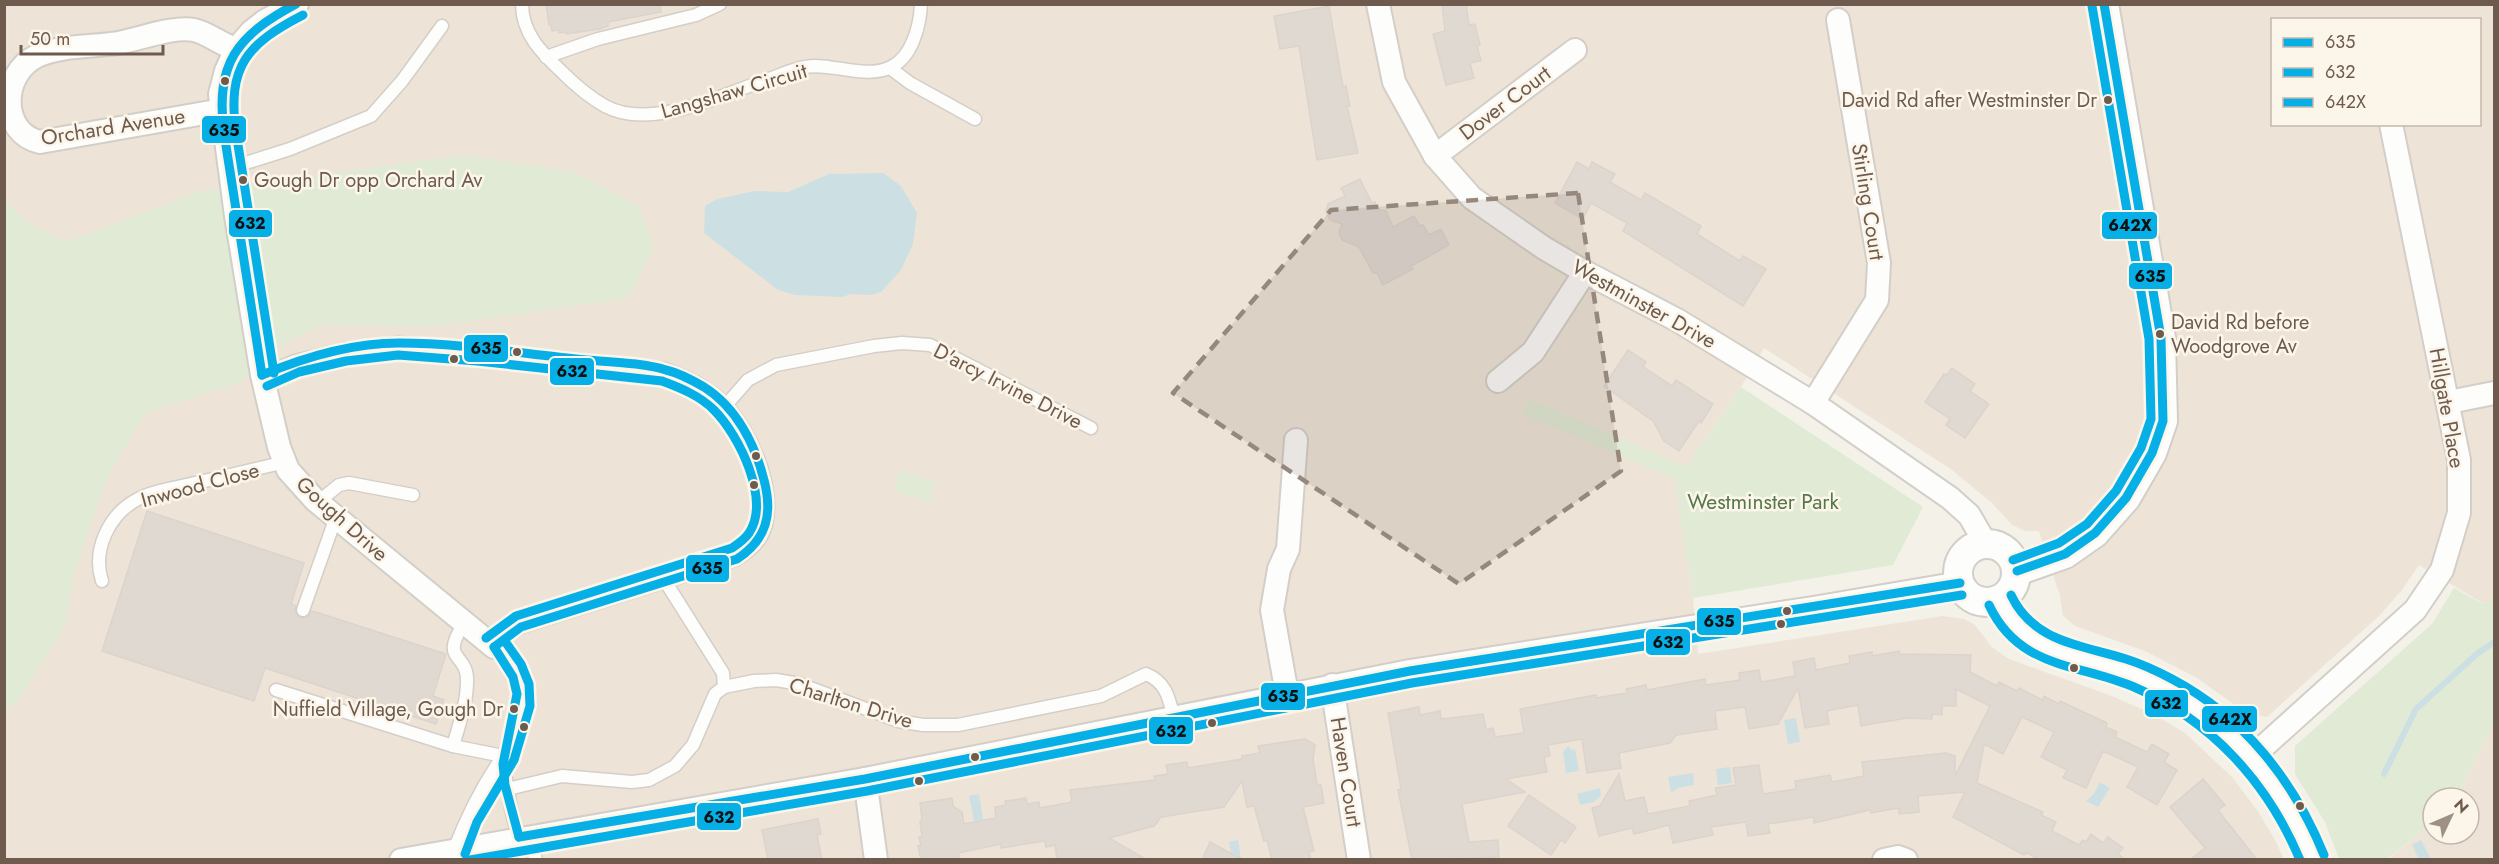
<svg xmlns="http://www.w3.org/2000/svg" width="2499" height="864" font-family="Jost,sans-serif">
  <rect width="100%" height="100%" fill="#f4f1e9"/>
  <g fill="#ede4d7" fill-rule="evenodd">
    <path d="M5,5h2489v594l-10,5 -65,-39 -17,25 -22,25 -113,102 -21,-4 -49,-35 -52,-27 -70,-25 -12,-10 -3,-20 -21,-65h-14l-13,-6 -20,-22 -40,-33 -188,-122 -23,39 -65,97 17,114 5,56 245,-38 21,3 10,5 18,23 17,12 103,37 43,19 30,18 47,44 25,33 17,28 10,21 -2279,1zM2272,20h208v104h-208z"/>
    <polygon points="2494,722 2494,859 2387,860 2433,823 2433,834 2469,834 2469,798 2456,798"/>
  </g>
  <g fill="#e0ead5">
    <path d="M464,155l110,17 65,34 15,43 -26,49 -197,29 -110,-2 -44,22 -34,34 -98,32 -39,67 -31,89 -9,56 -49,77 -12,6 -1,-510c16,21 40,36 65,43l133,-50z"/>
    <polygon points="1741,387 1923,507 1893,565 1693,598 1675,484 1678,480 1522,414 1531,400 1687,467"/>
    <polygon points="899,471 935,481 930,502 894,492"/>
    <polygon points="2454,588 2483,604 2494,599 2494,722 2456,798 2433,798 2433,823 2387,859 2339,859 2325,822 2295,774 2295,746 2432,624"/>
  </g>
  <g fill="#cce0e3">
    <polygon points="883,173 901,186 917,213 913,244 901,270 881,292 871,295 851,294 842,297 795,295 778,290 704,233 705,206 717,199 755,191 788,192 829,174"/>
    <polygon points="1796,718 1800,742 1788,744 1784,720"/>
    <polygon points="1568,746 1572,750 1575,749 1579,771 1566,773 1563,752"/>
    <polygon points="1730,767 1732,783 1718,785 1716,769"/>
    <polygon points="1693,773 1694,785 1677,788 1675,791 1671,792 1668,777"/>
    <polygon points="2100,782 2110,788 2098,807 2086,801 2093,795"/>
    <polygon points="1600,788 1601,796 1594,802 1580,805 1577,794"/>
    <polygon points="979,794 983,820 974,821 969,796"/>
    <polygon points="1238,840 1241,859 1232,859 1229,842"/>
    <polygon points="2421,840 2431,859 2419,859 2412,845"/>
  </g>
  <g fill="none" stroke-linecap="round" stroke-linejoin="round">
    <polyline stroke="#cce0e3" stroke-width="6" points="2384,774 2416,709 2478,653 2494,642"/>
  </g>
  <g fill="#e0d9d2" stroke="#dcd4cc" stroke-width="1.5">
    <polygon points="546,4 660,4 661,12 608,22 608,26 600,29 566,34 566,32 559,33 559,30 552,31 551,25 549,25"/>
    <polygon points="1442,4 1466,4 1469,25 1475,24 1480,45 1477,46 1481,61 1470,63 1474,78 1446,85 1433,34 1445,31"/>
    <polygon points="1329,6 1343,87 1346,86 1350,106 1347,106 1358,153 1317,160 1299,46 1280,49 1274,16"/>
    <polygon points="1577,162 1589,169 1592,162 1615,174 1610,182 1641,200 1645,193 1701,226 1697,234 1740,261 1743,256 1766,269 1743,306 1623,231 1627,223 1591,203 1583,219 1555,203"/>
    <polygon points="1360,179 1372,203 1375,202 1378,209 1386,211 1393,227 1414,216 1420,226 1423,225 1429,235 1441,229 1449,245 1411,266 1413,269 1383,285 1377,273 1373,273 1359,247 1342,240 1339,233 1342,224 1330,220 1326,212 1328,204 1345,196 1341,188"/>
    <polygon points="1628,350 1646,362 1643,367 1672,386 1676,380 1713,404 1701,423 1699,421 1679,451 1664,441 1653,421 1604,386"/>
    <polygon points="1952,368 1975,384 1970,391 1989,404 1965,438 1946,425 1950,419 1925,402 1944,374 1947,375"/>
    <polygon points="147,511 304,563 291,604 296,606 295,612 300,618 308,617 311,611 319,613 446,654 433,696 444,700 436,724 265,668 254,701 102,651"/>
    <polygon points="1899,651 1900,654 1971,655 1970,672 1997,686 1999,682 2017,691 2019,688 2043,700 2044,696 2059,704 2060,701 2107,723 2106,727 2117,732 2115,737 2147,752 2152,744 2169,754 2164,762 2177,770 2157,805 2127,787 2138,767 2103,751 2086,788 2063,778 2067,770 2041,757 2054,732 2022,717 2003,754 1984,744 1977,783 2043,812 2041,815 2056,822 2052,831 2079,845 2083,840 2086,842 2091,834 2103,843 2108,837 2123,848 2118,854 2126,860 2040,860 2026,852 2024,855 1953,817 1965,792 1918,796 1919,812 1899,814 1899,808 1871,813 1870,810 1814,823 1814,817 1768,824 1770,833 1748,836 1746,822 1711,827 1713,835 1673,843 1669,825 1634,834 1632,828 1599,836 1592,808 1600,806 1619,774 1625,801 1644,797 1648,814 1690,806 1689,801 1717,795 1715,788 1736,785 1733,768 1759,765 1763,794 1796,789 1795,781 1830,775 1832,782 1864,776 1862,762 1946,753 1955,756 1955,776 1990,706 1956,689 1956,706 1942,706 1942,715 1932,714 1932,719 1907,718 1861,726 1858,705 1827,711 1829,724 1805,728 1798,688 1778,724 1749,729 1745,707 1715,711 1717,729 1676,735 1670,743 1619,753 1621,768 1587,773 1582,739 1548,745 1550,756 1544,757 1547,772 1506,779 1525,792 1462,804 1469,842 1498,840 1499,857 1412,860 1398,790 1401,789 1388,713 1419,707 1420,715 1440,711 1441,719 1483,714 1486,730 1493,728 1495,737 1524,733 1520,709 1596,695 1596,698 1627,693 1626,689 1646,685 1647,690 1705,679 1706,685 1740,680 1739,673 1759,670 1761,682 1795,676 1793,662 1814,658 1816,670 1850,663 1849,656 1872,652 1872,656"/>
    <polygon points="1305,739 1315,745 1313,759 1317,784 1321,785 1324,803 1303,807 1314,851 1309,852 1311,860 1272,860 1267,840 1264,841 1254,806 1247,807 1242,781 1224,807 1161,817 1154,826 1109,838 1147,860 1057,860 1055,845 1046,847 1045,841 1001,848 1001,844 958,853 960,860 921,860 918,846 921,845 919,837 922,837 920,822 922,819 920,803 952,798 953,806 962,812 964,824 996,818 995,807 1006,805 1005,801 1026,798 1027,804 1039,802 1040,808 1072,802 1070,790 1155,780 1154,776 1168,774 1166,765 1187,762 1188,768 1242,759 1242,756 1260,753 1258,746"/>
    <polygon points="2203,779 2225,805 2218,810 2257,860 2190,860 2205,848 2170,807"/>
    <polygon points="1529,795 1576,827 1565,843 1561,840 1551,855 1508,826"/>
    <polygon points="818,819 821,834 817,835 822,860 768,860 762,830"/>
    <polygon points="1210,842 1243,860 1202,860"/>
  </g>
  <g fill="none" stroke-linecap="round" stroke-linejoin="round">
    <g stroke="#d3cec7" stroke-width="15">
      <g id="service">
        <path d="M522,4c0,30 20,49 40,68 13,13 27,25 43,34 46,25 116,-11 161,-26 13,-4 26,-11 39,-13 27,-5 60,13 86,0 21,-10 29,-41 30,-63"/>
        <polyline points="546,57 598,39 696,15 720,4"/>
        <polyline points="890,68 910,83 975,119"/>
        <polyline points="230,168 290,149 371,116 402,81 442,26"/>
        <path d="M262,375l33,-14 49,-12 54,-6 80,6 187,20c22,8 42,17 59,34 28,27 58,98 37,134 -6,10 -15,16 -24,22l-216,68 -10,6 -17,14c9,13 19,25 23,41 7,24 -17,57 -12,86 2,13 9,55 15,64 5,9 14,11 16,22"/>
        <polyline points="726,405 748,380 776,365 874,346 902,343 930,345 1091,428"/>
        <polyline points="318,502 339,485 349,483 413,495"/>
        <path d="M102,581c-10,-31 7,-67 36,-82 14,-8 32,-10 48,-14 33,-7 66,-15 99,-23"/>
        <polyline points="665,581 723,673 724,687"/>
        <polyline points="303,610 336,517"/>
        <polyline points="276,690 453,746 503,756"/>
        <path d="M453,746c6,-21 14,-43 14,-65 1,-29 -29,-19 -2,-59"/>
        <path d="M508,789l54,-13 70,6 17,-2 26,-14 18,-21 22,-51 9,-7 30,-6 22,-1 24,4 98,37 25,4h35l143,-29 45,-22c20,8 23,24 28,44"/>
        <path d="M454,850c13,-34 28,-64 49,-94"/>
      </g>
    </g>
    <g stroke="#d3cec7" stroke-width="26">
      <g id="minor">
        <polyline points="297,4 265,21 251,32 236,49 226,71 220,94 236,216 262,375 279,447 288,470 315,500 494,647"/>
        <polyline points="1378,4 1394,82 1435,156 1472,198 1544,248 1585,272 1677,320 1813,403 1950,498 1969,515 1986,544"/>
        <path d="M222,110l-182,32c-40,-9 -40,-68 -3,-86 24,-11 55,-9 81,-13 22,-4 55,-17 76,-13 14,3 28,15 42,19"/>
        <polyline points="1435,156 1575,50"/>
        <polyline points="1498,381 1533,352 1585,272"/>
        <polyline points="2449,402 2494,393"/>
        <polyline points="1813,403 1877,300 1879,263 1838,20"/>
        <polyline points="1332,685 1359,860"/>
        <polyline points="1287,694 1272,610 1279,569 1288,549 1296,440"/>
        <polyline points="2252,757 2415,610 2442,570 2459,513 2459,460 2391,124"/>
        <polyline points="865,779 876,860"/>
        <polyline points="401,860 865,779 1410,671 1813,608 1960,583"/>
        <polyline points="1884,860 1898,857 1906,860"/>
      </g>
    </g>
    <g stroke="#d3cec7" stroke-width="32">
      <g id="tertiary">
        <circle cx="1987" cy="573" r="29"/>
        <polyline points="2017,571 2065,554 2095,533 2126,498 2152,453 2163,421 2161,338 2104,4"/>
        <path d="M2000,600c5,11 11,22 20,30 24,25 84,32 118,46 79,33 147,102 175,184"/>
      </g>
    </g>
    <use href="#service" stroke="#fdfdfc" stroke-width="12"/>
    <use href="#minor" stroke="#fdfdfc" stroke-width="22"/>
    <use href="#tertiary" stroke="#fdfdfc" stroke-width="28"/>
    <g stroke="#fcf6ea" stroke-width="14">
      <g id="bus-1">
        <path d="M262,375c43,-18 90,-32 137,-32 58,0 119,10 177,16 27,3 65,3 90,11 13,3 26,10 38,17 32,20 51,57 60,93 9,34 3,59 -27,79l-216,68 -27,20"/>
        <path d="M262,375l-38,-242c-9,-69 12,-97 72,-129"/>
        <polyline points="2017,571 2065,554 2095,533 2126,498 2152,453 2163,421 2161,338 2104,4"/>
        <polyline points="494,647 513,677 517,694 503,764 505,785 519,837"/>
        <polyline points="519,837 865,779 1410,671 1960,583"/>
      </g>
    </g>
    <g stroke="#fcf6ea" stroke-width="14">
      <g id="bus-2">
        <path d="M274,373l-38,-241c-9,-66 11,-88 67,-117"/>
        <path d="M267,386l32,-14 47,-11 52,-6 79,6 185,20c19,7 38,15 52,29 25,25 57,90 35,123 -4,6 -11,11 -17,15l-216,68 -30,22"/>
        <path d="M1989,605c30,64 88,58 145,82 77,33 134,96 166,173"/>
        <polyline points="465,854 477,822 514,760 530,706 529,684 521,664 504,640"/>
        <polyline points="470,860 867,791 1412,683 1962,595"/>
      </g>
    </g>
    <g stroke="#fcf6ea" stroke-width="14">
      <g id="bus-3">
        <polyline points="2013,560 2059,543 2087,524 2116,491 2141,448 2151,419 2149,339 2092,6"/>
        <path d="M2011,595c22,47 70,50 115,64 16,5 31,12 46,20 72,38 122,102 152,176"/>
      </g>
    </g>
    <use href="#bus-1" stroke="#06b0e7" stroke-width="9"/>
    <use href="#bus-2" stroke="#06b0e7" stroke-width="9"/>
    <use href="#bus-3" stroke="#06b0e7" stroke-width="9"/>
  </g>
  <path fill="#96887c" fill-opacity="0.2" stroke="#96887c" stroke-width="4.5" stroke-dasharray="12 8" stroke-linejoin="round" d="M1578,193l43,278 -162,113 -286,-191 158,-183z"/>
  <g fill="#6e5b4d" stroke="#fcf6ea" stroke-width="2">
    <circle cx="225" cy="81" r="5"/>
    <circle cx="2108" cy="100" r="5"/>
    <circle cx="243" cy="180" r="5"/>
    <circle cx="2160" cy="334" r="5"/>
    <circle cx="517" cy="352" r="5"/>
    <circle cx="454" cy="359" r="5"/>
    <circle cx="756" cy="456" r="5"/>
    <circle cx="754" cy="485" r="5"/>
    <circle cx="1787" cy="611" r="5"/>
    <circle cx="1781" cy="624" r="5"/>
    <circle cx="2074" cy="668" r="5"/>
    <circle cx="514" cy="709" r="5"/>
    <circle cx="1212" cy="723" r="5"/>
    <circle cx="524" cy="727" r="5"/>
    <circle cx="975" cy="757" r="5"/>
    <circle cx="919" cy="781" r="5"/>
    <circle cx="2300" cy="806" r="5"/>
  </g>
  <g text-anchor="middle" stroke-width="5" stroke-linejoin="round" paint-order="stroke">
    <g font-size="20" fill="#6e5b4d" stroke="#fcf6ea" text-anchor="end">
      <text x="2097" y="107">David Rd after Westminster Dr</text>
      <text x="254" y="187" text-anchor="start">Gough Dr opp Orchard Av</text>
      <text x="2171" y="329" text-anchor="start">David Rd before<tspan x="2171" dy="24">Woodgrove Av</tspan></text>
      <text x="503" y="716">Nuffield Village, Gough Dr</text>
    </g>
    <g font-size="21" fill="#6e5b4d" stroke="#fcf6ea">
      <text transform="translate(734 91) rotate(-16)" y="7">Langshaw Circuit</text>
      <text transform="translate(1505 103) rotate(-37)" y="7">Dover Court</text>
      <text transform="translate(113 127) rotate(-9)" y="7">Orchard Avenue</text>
      <text transform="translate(1868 202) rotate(81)" y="7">Stirling Court</text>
      <text transform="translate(1644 304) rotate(29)" y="7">Westminster Drive</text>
      <text transform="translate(1008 386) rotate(27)" y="7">D'arcy Irvine Drive</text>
      <text transform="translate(2447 408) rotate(80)" y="7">Hillgate Place</text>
      <text transform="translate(200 485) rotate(-15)" y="7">Inwood Close</text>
      <text transform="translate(342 519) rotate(42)" y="7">Gough Drive</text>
      <text transform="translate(851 703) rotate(17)" y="7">Charlton Drive</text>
      <text transform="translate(1346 772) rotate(81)" y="7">Haven Court</text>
    </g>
    <g font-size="21" fill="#54784a" stroke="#fcf6ea">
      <text x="1763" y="509">Westminster Park</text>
    </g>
  </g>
  <g stroke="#fcf6ea" stroke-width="2">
    <rect x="201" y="115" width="46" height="29" rx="6" fill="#06b0e7"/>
    <rect x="228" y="209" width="45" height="29" rx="6" fill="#06b0e7"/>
    <rect x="2101" y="211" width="57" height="29" rx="6" fill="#06b0e7"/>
    <rect x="2128" y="262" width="45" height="28" rx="6" fill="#06b0e7"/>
    <rect x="463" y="334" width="46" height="29" rx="6" fill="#06b0e7"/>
    <rect x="549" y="357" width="46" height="29" rx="6" fill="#06b0e7"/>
    <rect x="685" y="554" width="45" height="29" rx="6" fill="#06b0e7"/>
    <rect x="1696" y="607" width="46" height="29" rx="6" fill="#06b0e7"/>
    <rect x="1645" y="628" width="46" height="28" rx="6" fill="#06b0e7"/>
    <rect x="1260" y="682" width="46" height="29" rx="6" fill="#06b0e7"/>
    <rect x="2144" y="689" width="45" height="29" rx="6" fill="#06b0e7"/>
    <rect x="2201" y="705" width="57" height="28" rx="6" fill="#06b0e7"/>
    <rect x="1148" y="716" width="46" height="29" rx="6" fill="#06b0e7"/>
    <rect x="696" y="802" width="46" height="29" rx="6" fill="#06b0e7"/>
  </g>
  <g font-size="16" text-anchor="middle" font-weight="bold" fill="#111">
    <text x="224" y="136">635</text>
    <text x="250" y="229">632</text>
    <text x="2130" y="231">642X</text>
    <text x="2150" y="282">635</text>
    <text x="486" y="354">635</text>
    <text x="572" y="377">632</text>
    <text x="707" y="574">635</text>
    <text x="1719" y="627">635</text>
    <text x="1668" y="648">632</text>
    <text x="1283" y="702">635</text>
    <text x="2166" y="709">632</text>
    <text x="2230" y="725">642X</text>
    <text x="1171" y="737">632</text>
    <text x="719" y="823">632</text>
  </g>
  <rect width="2499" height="864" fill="none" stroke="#6e5b4d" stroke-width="12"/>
  <rect x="2271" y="18" width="210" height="108" fill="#fcf6ea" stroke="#c3b8ab" stroke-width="1.5"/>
  <rect x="2283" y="38" width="30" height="9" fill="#06b0e7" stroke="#c3b8ab" stroke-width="1.5"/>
  <text x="2325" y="48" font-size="18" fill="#6e5b4d">635</text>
  <rect x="2283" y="68" width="30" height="9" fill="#06b0e7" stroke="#c3b8ab" stroke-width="1.5"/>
  <text x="2325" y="78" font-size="18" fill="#6e5b4d">632</text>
  <rect x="2283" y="98" width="30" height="9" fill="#06b0e7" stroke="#c3b8ab" stroke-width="1.5"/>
  <text x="2325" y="108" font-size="18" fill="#6e5b4d">642X</text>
  <g transform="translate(2451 816) rotate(46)"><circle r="28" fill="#fcf6ea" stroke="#c3b8ab" stroke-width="1.5"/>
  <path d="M0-4.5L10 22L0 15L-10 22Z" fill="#9d9084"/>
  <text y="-9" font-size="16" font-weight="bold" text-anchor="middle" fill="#6e5b4d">N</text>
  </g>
  <path d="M21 45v9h142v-9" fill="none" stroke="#6e5b4d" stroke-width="3"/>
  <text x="30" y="45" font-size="18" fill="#6e5b4d" stroke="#fcf6ea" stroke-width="4.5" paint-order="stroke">50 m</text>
</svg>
